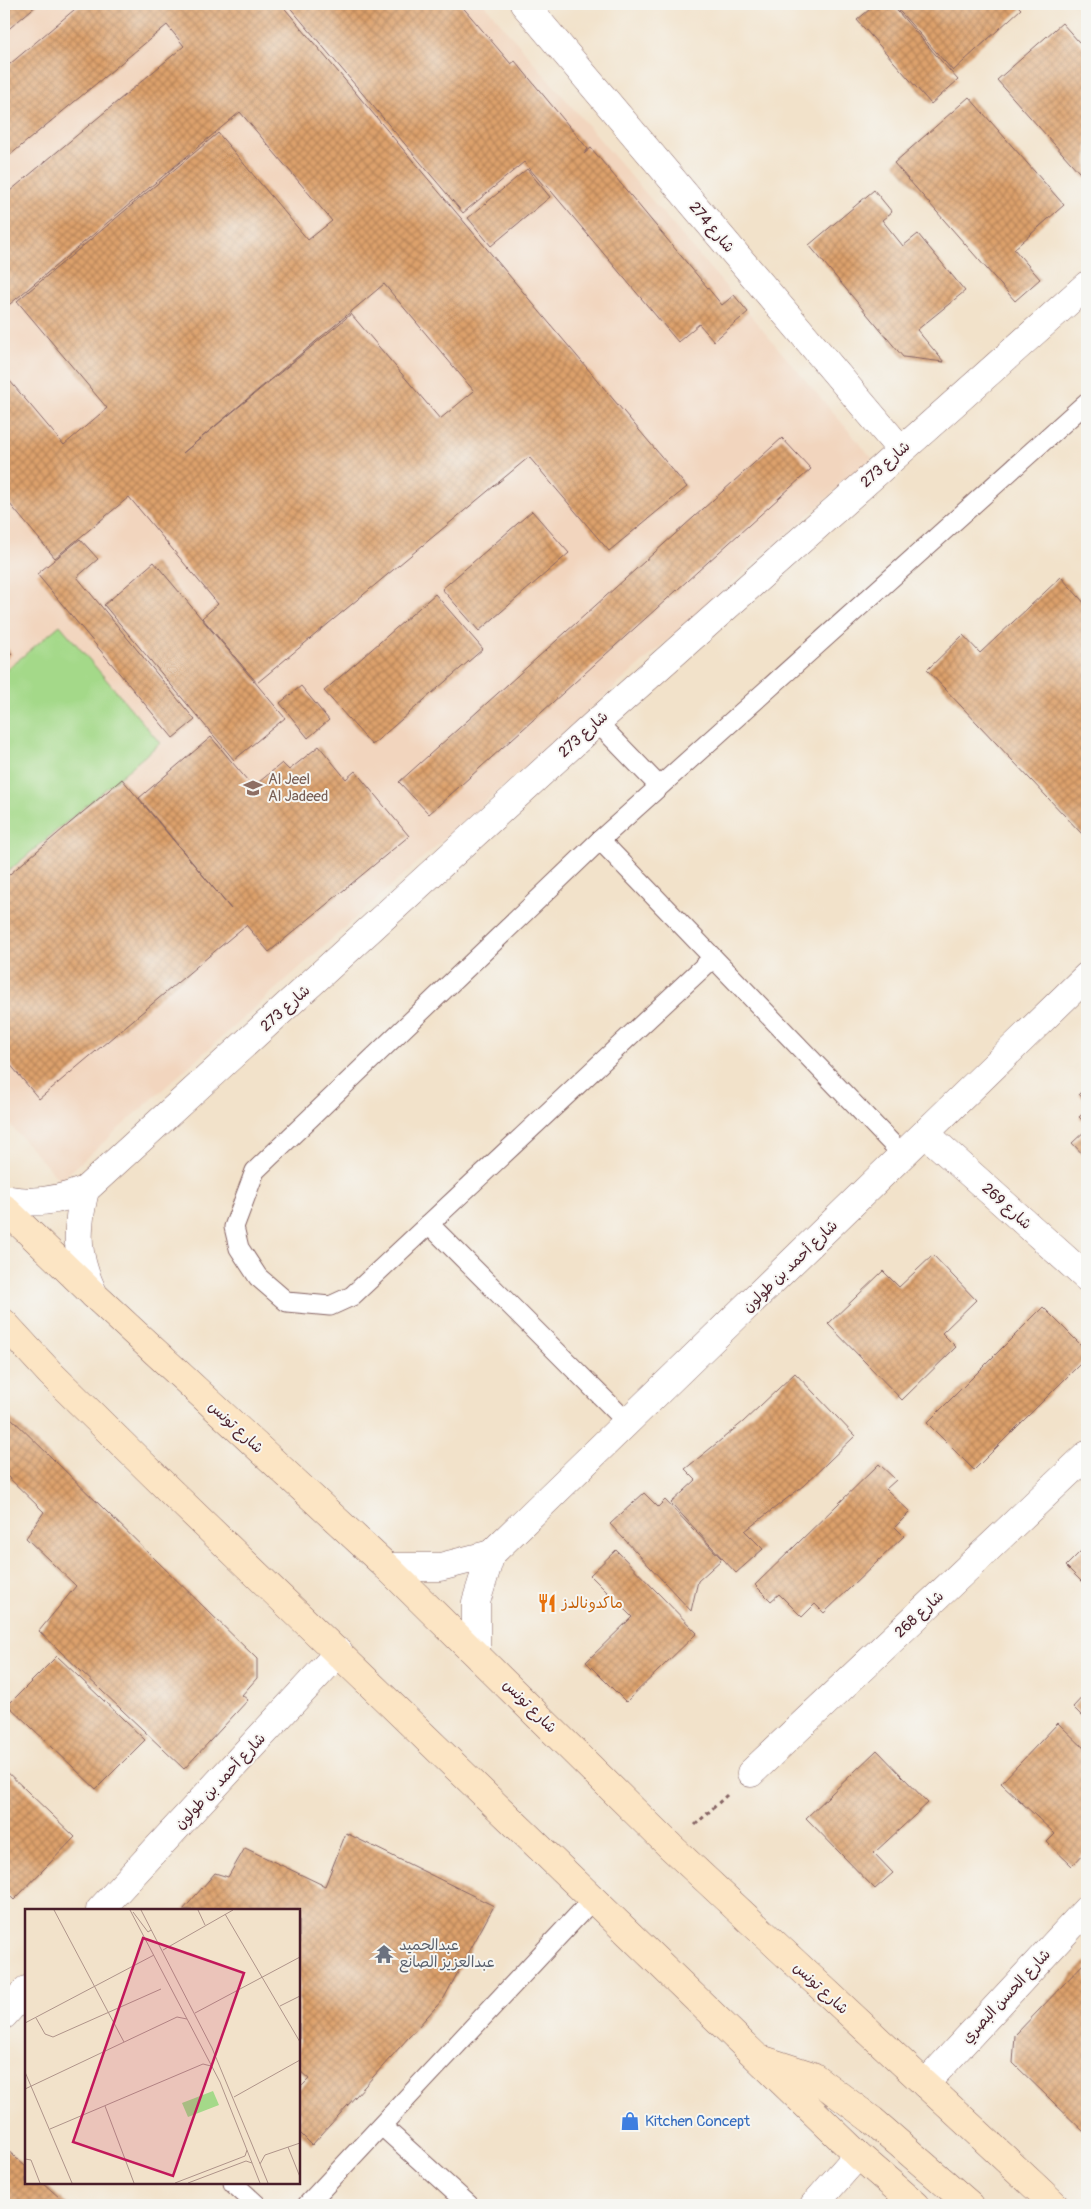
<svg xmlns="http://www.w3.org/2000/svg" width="1091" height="2209" font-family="Pangolin,'Playpen Sans Arabic',sans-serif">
  <defs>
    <pattern id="building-cross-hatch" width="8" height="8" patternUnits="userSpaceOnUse" patternTransform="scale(1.25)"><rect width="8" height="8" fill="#dda16c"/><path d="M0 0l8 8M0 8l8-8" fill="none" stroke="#b58359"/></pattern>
  </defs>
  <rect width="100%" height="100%" fill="#f6f6f2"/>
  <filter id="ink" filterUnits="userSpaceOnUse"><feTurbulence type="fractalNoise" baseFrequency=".02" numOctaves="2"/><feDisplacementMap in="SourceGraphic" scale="10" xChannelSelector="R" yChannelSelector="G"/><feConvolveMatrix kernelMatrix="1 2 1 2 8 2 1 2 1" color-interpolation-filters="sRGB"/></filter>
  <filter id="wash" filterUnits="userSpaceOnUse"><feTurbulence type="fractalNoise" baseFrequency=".0096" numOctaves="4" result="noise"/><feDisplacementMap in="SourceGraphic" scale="20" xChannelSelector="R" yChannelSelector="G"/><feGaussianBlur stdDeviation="1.12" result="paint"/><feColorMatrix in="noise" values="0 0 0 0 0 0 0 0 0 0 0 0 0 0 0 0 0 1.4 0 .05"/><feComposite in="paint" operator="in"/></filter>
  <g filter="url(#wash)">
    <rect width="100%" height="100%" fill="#f2e2ca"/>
    <polygon fill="#f2d5be" points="4,4 484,4 872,458 60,1181 4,1118"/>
    <polygon fill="#a4d989" stroke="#777c5a" points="60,625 160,743 4,875 4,672"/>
    <g id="blocks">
      <g fill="url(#building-cross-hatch)" fill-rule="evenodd">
        <polygon points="4,4 38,4 4,33"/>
        <path d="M81,4h200l406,483 -78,64 -80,-94 -272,226 -55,-65 16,-14 -89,-107 -74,61 -51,-61v-123l60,71 43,-37 -90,-107 201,-168 90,107 24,-19 -92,-109 -236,197v-113l180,-150 -17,-21 -163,135v-91zM384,284l90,107 -34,28 -89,-105 -168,139z"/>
        <polygon points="287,4 460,4 511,64 515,61 588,149 584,154 591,148 722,305 734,295 748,312 714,341 699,324 678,342 546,185 544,186 524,162 463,213"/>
        <polygon points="876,4 891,4 958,80 931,104 857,20"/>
        <polygon points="893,4 1016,4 1021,9 953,71"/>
        <polygon points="1062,23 1087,51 1087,181 997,80"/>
        <polygon points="969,97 1064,205 1014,249 1040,279 1015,301 894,163"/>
        <polygon points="527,169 550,197 491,246 468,218"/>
        <polygon points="874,190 892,212 882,220 903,246 918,234 965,291 917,330 944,362 903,357 809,245"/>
        <polygon points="782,438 811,469 429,814 399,782"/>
        <polygon points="532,511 569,553 479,631 442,589"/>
        <polygon points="80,539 98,559 77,577 195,720 173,738 37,574"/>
        <polygon points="154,562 285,718 234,760 104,605"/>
        <polygon points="1061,577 1087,606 1087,829 1082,834 927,670 963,635 980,653"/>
        <polygon points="435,594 483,649 372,745 324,691"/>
        <polygon points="4,644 12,654 4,661"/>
        <polygon points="301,686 329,720 308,738 280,703"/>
        <polygon points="211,737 253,787 282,763 289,770 319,746 346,779 355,771 409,836 269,952 246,925 39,1099 4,1057 4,879 122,779 231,909 139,798"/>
        <polygon points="1087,1086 1087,1103 1079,1094"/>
        <polygon points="1087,1110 1087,1125 1079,1117"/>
        <polygon points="1087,1129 1087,1159 1072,1143"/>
        <polygon points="933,1255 976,1300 942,1333 956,1347 902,1400 828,1324 883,1271 899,1287"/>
        <polygon points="1043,1307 1087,1351 1087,1357 974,1470 927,1423"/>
        <polygon points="795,1373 855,1436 803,1486 745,1531 763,1549 736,1573 671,1503 696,1480 685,1469 743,1422"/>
        <polygon points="4,1411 257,1659 257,1678 242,1695 248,1700 184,1769 39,1631 76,1586 26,1538 44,1512 4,1473"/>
        <polygon points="879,1464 896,1480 886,1489 910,1512 895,1527 904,1536 824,1613 815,1604 802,1617 779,1594 771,1601 755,1585"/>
        <polygon points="644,1493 658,1507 665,1500 722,1559 698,1581 691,1611 610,1524"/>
        <polygon points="1087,1545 1087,1587 1066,1566"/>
        <polygon points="616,1550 697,1633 626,1702 586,1662 632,1617 590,1575"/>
        <polygon points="57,1656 145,1740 96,1789 8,1705"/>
        <polygon points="1087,1692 1087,1721 1073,1707"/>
        <polygon points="1058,1723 1087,1751 1087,1850 1072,1866 1047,1842 1055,1834 1001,1783"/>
        <polygon points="877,1750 928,1803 874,1853 893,1873 875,1889 806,1818"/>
        <polygon points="4,1769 75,1837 14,1900 4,1890"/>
        <polygon points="346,1833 494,1906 444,1998 312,2145 299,2132 299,2089 309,2079 299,2070 299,1910 183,1910 215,1873 228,1877 245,1848 325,1886"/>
        <polygon points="1087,1960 1087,2135 1013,2063 1015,2035"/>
        <polygon points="4,2147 26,2167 26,2183 43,2183 68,2205 4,2205"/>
      </g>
    </g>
  </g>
  <g filter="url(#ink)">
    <use href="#blocks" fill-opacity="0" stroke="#856363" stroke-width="1"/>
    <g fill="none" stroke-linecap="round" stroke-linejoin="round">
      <g stroke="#856363" stroke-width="21">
        <g id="lane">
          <polyline points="597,722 659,786"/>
          <polyline points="600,840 904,1156"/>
          <polyline points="713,958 352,1296 330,1306 287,1302 258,1277 239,1248 234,1227 255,1171 600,840 1087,402"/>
          <polyline points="429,1224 628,1423"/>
          <polyline points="382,2126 469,2205"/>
          <polyline points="233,2183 257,2205"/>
          <polyline points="307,2205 594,1898"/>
        </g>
      </g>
      <g stroke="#856363" stroke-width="29">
        <g id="street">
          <polyline points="524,4 901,450"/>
          <polyline points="926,1134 1087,1278"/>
          <path d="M85,1190c-10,42 -9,67 9,105"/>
          <path d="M4,1199c28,6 54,2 81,-9l512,-468 490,-437"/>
          <polyline points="387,1567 440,1567 491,1554"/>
          <polyline points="476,1653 476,1602 491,1554 1087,976"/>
          <polyline points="751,1773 1087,1455"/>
          <polyline points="100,1910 339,1652"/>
          <polyline points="4,2015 26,1990"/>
          <polyline points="925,2084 1087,1909"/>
          <polyline points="814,2205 858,2155"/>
        </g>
      </g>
      <g stroke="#856363" stroke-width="29">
        <g id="secondary">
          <polyline points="4,1208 94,1295 387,1567 671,1847 1055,2205"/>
          <polyline points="4,1323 51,1374 167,1488 858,2155 916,2205"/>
          <polyline points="764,2060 813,2076 872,2120 970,2205"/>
        </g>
      </g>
      <polyline stroke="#856363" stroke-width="3" stroke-dasharray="4 4" stroke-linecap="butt" points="695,1825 727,1795"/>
      <use href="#lane" stroke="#fff" stroke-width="19"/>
      <use href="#street" stroke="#fff" stroke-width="28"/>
      <use href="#secondary" stroke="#fce5c4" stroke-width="28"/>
    </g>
  </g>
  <defs>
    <g id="school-bare" transform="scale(1.5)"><path d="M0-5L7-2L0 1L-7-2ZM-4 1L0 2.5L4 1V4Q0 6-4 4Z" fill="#8d6e63" stroke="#f6f6f2" stroke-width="2.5" paint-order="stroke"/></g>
    <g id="restaurant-bare" transform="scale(1.5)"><path d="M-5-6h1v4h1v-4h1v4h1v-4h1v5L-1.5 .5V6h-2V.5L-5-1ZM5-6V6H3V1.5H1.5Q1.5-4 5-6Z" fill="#e8710a" stroke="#f6f6f2" stroke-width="2.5" paint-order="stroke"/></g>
    <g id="temple-bare" transform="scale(1.5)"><path d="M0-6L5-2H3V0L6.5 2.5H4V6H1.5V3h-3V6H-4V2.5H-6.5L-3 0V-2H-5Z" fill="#6b7280" stroke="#f6f6f2" stroke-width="2.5" paint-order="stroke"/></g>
    <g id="shop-bare" transform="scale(1.5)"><path d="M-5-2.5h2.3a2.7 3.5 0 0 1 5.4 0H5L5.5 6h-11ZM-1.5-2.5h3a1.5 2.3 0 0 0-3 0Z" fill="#3f7fe0" stroke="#f6f6f2" stroke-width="2.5" paint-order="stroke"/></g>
  </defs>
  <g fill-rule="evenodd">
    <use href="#school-bare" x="253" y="788"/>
    <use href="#restaurant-bare" x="547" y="1603"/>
    <use href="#temple-bare" x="384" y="1954"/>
    <use href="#shop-bare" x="630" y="2121"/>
  </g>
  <g text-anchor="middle" stroke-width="4" stroke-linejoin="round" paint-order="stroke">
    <g font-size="15" fill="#4a1f2b" stroke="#f6f6f2">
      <text transform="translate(712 227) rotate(50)" y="5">شارع 274</text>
      <text transform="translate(885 464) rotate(-42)" y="5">شارع 273</text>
      <text transform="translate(583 734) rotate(-42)" y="5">شارع 273</text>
      <text transform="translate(285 1008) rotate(-42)" y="5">شارع 273</text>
      <text transform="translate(1007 1206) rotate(42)" y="5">شارع 269</text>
      <text transform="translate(790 1266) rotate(-44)" y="5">شارع أحمد بن طولون</text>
      <text transform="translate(236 1427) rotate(43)" y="5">شارع تونس</text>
      <text transform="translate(919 1614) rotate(-43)" y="5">شارع 268</text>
      <text transform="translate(530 1706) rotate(45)" y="5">شارع تونس</text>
      <text transform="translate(220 1781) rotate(-47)" y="5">شارع أحمد بن طولون</text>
      <text transform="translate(821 1988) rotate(43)" y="5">شارع تونس</text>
      <text transform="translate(1006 1996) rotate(-47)" y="5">شارع الحسن البصري</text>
    </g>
    <g font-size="15" fill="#785e54" stroke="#f6f6f2" text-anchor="start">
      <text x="268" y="784">Al Jeel<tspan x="268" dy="17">Al Jadeed</tspan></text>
    </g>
    <g font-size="15" fill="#c56008" stroke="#f6f6f2" text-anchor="start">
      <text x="562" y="1608">ماكدونالدز</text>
    </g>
    <g font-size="15" fill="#5b616d" stroke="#f6f6f2" text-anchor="start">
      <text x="399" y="1950">عبدالحميد<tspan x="399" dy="17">عبدالعزيز الصانع</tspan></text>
    </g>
    <g font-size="15" fill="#366cbe" stroke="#f6f6f2" text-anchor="start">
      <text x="645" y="2126">Kitchen Concept</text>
    </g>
  </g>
  <g transform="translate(25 1909)">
    <rect width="275" height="275" fill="#f2e2ca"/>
    <path d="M188,182l6,14 -31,12 -6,-14z" fill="#a4d989"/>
    <path fill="none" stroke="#af948a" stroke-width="1" d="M29,1l70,132M105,1l90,172 40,101M116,1l71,138 56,135M173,1l7,15M108,3l15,20 3,-2M200,5l75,128M138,41l70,-40M255,97l20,-10M170,104l105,-56M11,109l9,16 8,3 108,-48M0,114l129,-68M0,163l47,111M0,180l152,-72 10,2M209,188l66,-37M80,197l29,77M25,220l153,-65 8,2M263,238l12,30M0,250l6,1 9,23M235,255l5,-9 35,-12M150,274l70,-27 2,-6M163,274l58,-22 6,2"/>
    <path fill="#c2185b" fill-opacity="0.15" stroke="#c2185b" stroke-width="2.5" d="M118,29l101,35 -71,203 -100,-34z"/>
    <rect width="275" height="275" fill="none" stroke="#4a1f2b" stroke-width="2.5"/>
  </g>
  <rect width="1091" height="2209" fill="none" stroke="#f6f6f2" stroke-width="20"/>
</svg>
